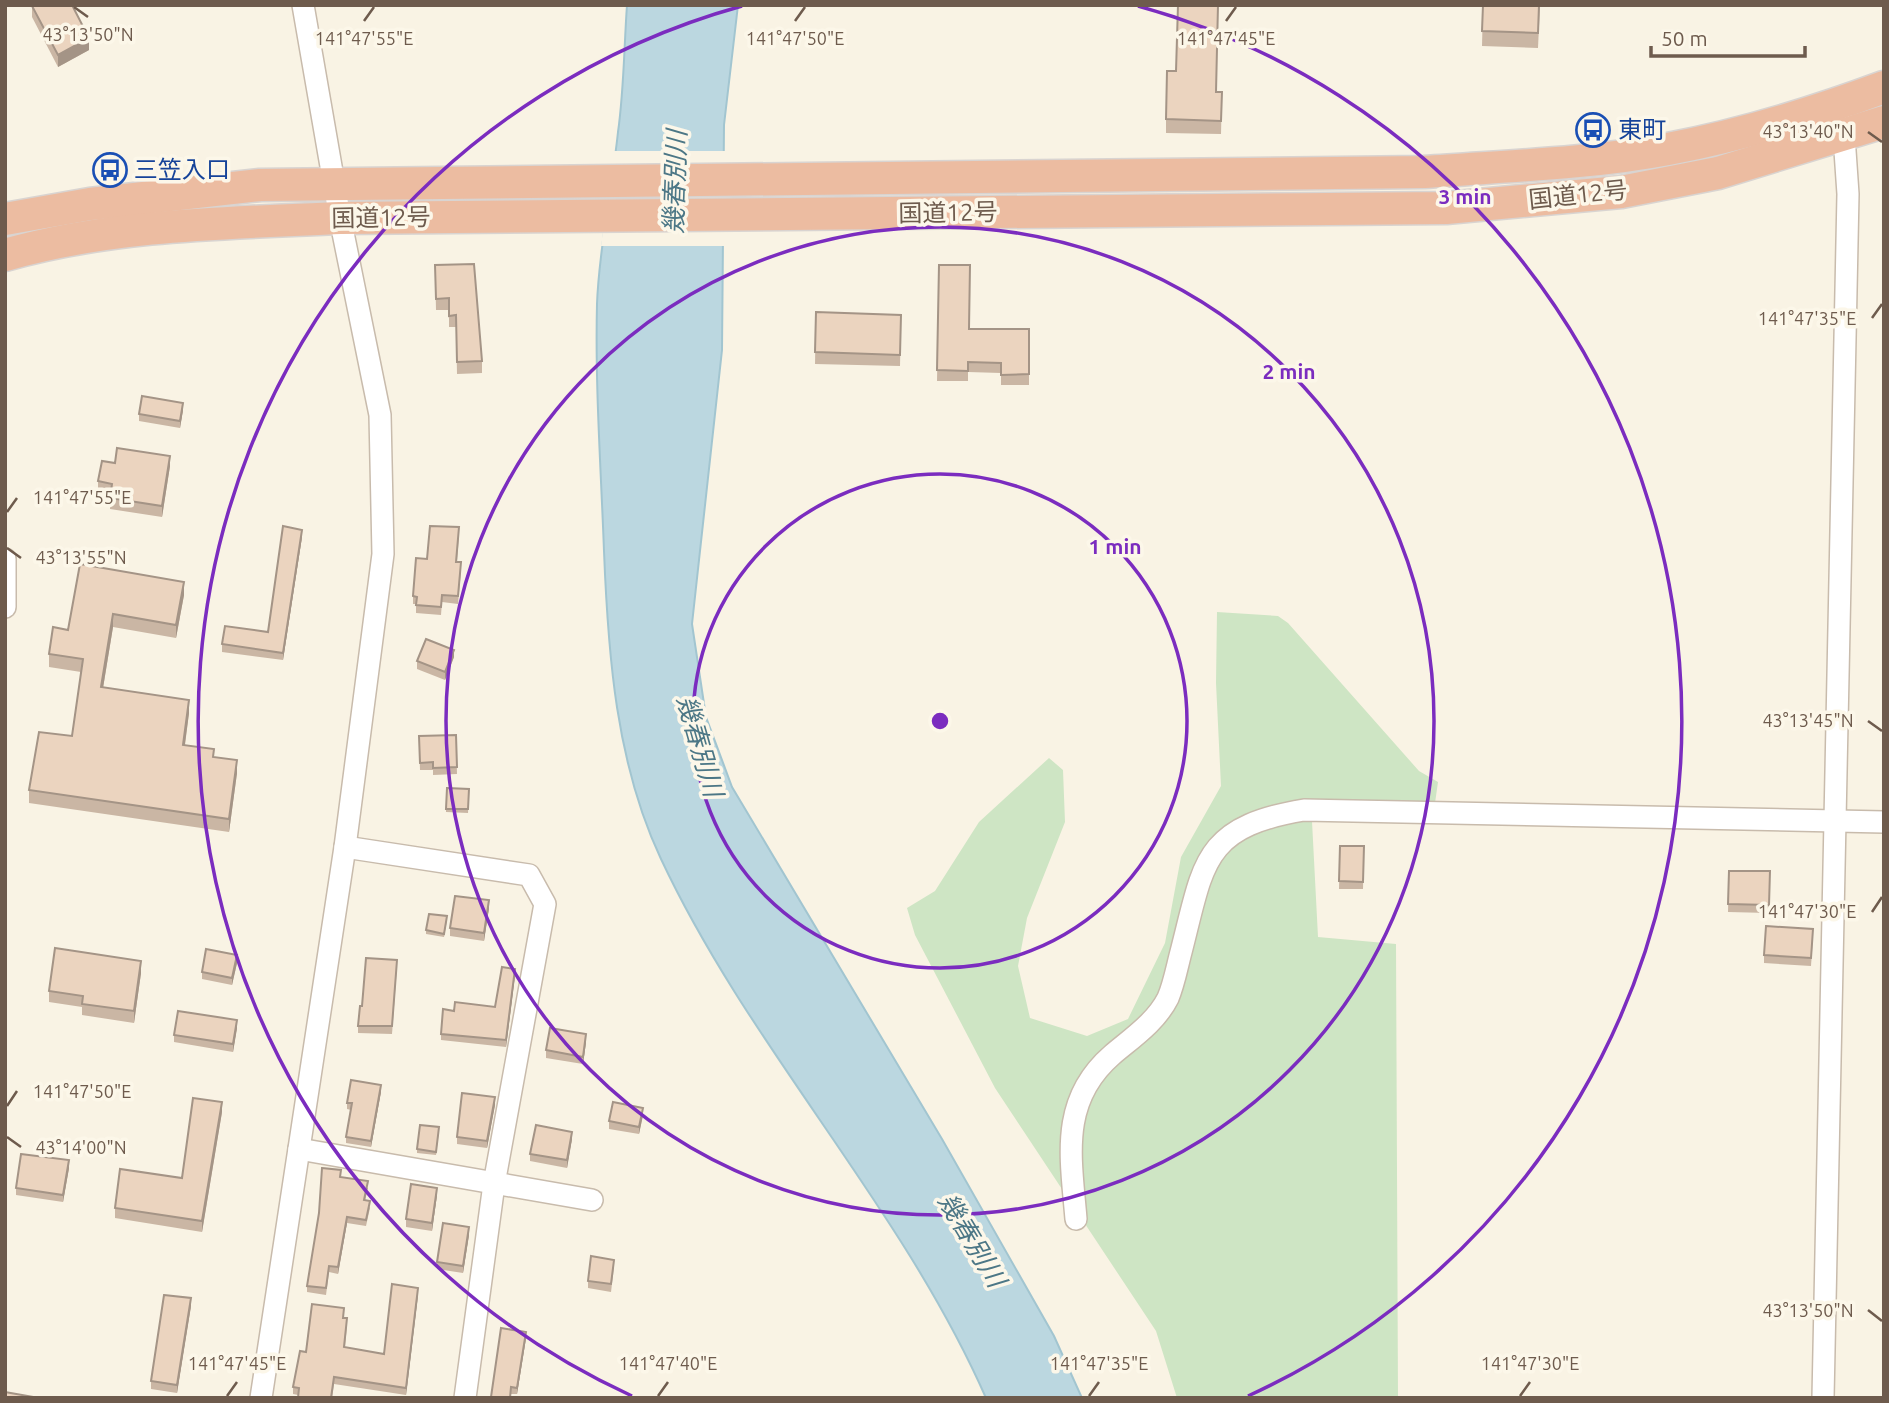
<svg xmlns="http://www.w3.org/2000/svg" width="1889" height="1403" font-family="Ubuntu,'Noto Sans JP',sans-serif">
  <rect width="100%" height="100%" fill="#f9f3e4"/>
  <polygon fill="#cee5c4" points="1217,612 1278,616 1288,623 1419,771 1438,782 1435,803 1311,802 1318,937 1396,944 1398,1398 1177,1398 1156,1331 995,1088 915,935 907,908 935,891 979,822 1049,758 1063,770 1065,822 1027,918 1018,966 1030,1018 1087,1036 1128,1019 1165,943 1181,857 1221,786 1216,683"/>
  <path fill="#bbd7e0" stroke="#a2c5d0" stroke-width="2" d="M627,5h111l-14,120 -2,225 -30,274 14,93 26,70 210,352 112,197 28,62h-96c-85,-193 -236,-349 -325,-539 -45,-95 -53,-205 -57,-308 -3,-82 -9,-165 -7,-247 2,-57 15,-115 21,-172 6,-42 6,-85 9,-127z"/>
  <polygon fill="#f9f3e4" points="613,151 727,151 727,246 601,246"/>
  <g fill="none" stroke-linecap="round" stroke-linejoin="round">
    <g stroke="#c8bbac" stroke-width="24">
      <g id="minor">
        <polyline points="5,559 5,607"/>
        <polyline points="345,847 529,875 545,904 494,1184 465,1398"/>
        <polyline points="299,1149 592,1200"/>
        <path d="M1076,1219c-5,-61 -17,-118 36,-164 20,-17 44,-33 56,-57 6,-14 9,-31 13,-46 23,-89 21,-125 123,-142l580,12"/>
        <polyline points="261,1398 345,847 383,554 380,415 340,218 303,5"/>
        <polyline points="1823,1398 1848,194 1843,122"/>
      </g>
    </g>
    <g stroke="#d9d4d1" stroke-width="35">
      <g id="highway">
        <path d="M5,219l85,-15 170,-19 1164,-13c81,-6 164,-8 244,-23 74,-14 146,-36 216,-62"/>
        <path d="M5,255c108,-31 224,-32 335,-37l1106,-10 175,-16 97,-19 166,-51"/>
      </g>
    </g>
    <use href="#minor" stroke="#fff" stroke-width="21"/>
    <use href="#highway" stroke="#ecbca1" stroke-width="32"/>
  </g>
  <g fill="#cab6a4">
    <polygon points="1483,5 1540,5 1538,48 1482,46"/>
    <polygon points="32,6 89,50 58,67 32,17"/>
    <polygon points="1176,71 1216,92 1222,92 1221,134 1166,133 1166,119"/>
    <polygon points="435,265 482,361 482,373 457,374 456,327 449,327 449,310 436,310"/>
    <polygon points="939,265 969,329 1029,329 1029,385 1001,385 1001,373 968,372 968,381 937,381"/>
    <polygon points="816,312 901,315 900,366 815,364"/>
    <polygon points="183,410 180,428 139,421 139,414"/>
    <polygon points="115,463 170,466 162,517 110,509 110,494 98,492 98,481"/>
    <polygon points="459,535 457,562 461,570 458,604 442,602 441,615 416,613 416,604 413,604 413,596 427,559"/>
    <polygon points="302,537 283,660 222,652 222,644 268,632"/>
    <polygon points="80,564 184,595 176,638 113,627 103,688 189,713 185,745 214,757 237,773 229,832 29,803 29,790 72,736 81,672 49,667 49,654 68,630"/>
    <polygon points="454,657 445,680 417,669 417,661"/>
    <polygon points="456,735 457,774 433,775 433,770 420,770 419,736"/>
    <polygon points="469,789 468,813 446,812 446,809"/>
    <polygon points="1340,846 1364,846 1363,889 1339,889"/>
    <polygon points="1729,871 1770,871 1769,913 1728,912"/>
    <polygon points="489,908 484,941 450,936 450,928"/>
    <polygon points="447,920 444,937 426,934 426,930"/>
    <polygon points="1813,937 1811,966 1764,963 1764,955"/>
    <polygon points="237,963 232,985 202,979 202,972"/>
    <polygon points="397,967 392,1034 358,1033 358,1026"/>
    <polygon points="141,973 134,1023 82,1015 82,1007 49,1002 49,991"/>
    <polygon points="515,975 506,1047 441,1040 441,1034 454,1011 495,1007"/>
    <polygon points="237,1028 233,1052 174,1042 174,1035"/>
    <polygon points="586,1042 583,1064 546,1058 546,1050"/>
    <polygon points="381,1092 371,1147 346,1143 346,1137 351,1110 347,1109 347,1103"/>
    <polygon points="495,1105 487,1148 457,1144 457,1137"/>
    <polygon points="222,1112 202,1232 115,1218 115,1208 182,1178"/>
    <polygon points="643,1115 639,1134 609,1129 609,1121"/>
    <polygon points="439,1131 436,1155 417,1153 417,1149"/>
    <polygon points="572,1139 567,1168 530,1161 530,1154"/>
    <polygon points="69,1168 63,1202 16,1195 16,1188"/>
    <polygon points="341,1177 368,1188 365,1201 370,1208 366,1226 347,1223 338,1274 329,1272 326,1295 307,1292 307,1286 319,1213"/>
    <polygon points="437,1195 432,1231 406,1227 406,1219"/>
    <polygon points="469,1235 463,1273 437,1269 437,1262"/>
    <polygon points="614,1267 611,1292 588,1288 588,1281"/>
    <polygon points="418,1295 406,1395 334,1384 332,1398 298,1398 298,1395 293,1394 293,1387 306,1352 344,1318 347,1325 345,1347 384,1354"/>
    <polygon points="191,1306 177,1393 151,1389 151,1381"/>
    <polygon points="501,1328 526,1338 517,1394 511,1394 511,1398 491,1398"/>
  </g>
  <g fill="#a49486">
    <polygon points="89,38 89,50 58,67 58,55"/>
    <polygon points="183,403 183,410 180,428 180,421"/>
    <polygon points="170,456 170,466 162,517 162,506"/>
    <polygon points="302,530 302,537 283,660 283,653"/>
    <polygon points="184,582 184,595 176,638 176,625"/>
    <polygon points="113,614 113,627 101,700 101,687"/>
    <polygon points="454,650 454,657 445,680 445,672"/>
    <polygon points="189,700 189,713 183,758 183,745"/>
    <polygon points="237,760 237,773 229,832 229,819"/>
    <polygon points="489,900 489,908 484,941 484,933"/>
    <polygon points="237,955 237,963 232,985 232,978"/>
    <polygon points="141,961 141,973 134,1023 134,1011"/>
    <polygon points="515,969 515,975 506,1047 506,1040"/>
    <polygon points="237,1020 237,1028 233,1052 233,1044"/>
    <polygon points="586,1034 586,1042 583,1064 583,1057"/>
    <polygon points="381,1085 381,1092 371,1147 371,1141"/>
    <polygon points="495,1097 495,1105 487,1148 487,1141"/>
    <polygon points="222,1102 222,1112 202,1232 202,1221"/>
    <polygon points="643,1108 643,1115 639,1134 639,1127"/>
    <polygon points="572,1132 572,1139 567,1168 567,1160"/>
    <polygon points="69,1160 69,1168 63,1202 63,1195"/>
    <polygon points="437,1188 437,1195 432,1231 432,1223"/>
    <polygon points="347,1217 347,1223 338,1274 338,1267"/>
    <polygon points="469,1227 469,1235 463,1273 463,1266"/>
    <polygon points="418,1288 418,1295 406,1395 406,1388"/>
    <polygon points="191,1298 191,1306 177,1393 177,1385"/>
    <polygon points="526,1332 526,1338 517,1394 517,1388"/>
  </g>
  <g fill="#ebd4bf" stroke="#a49486" stroke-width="2">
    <polygon points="33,5 72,5 89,38 58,55 32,6"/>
    <polygon points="1178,5 1218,5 1216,92 1222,92 1221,121 1166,119 1167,71 1176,71"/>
    <polygon points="1483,5 1539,5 1538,33 1482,31"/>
    <polygon points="474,264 482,361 457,362 456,315 449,316 449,298 436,299 435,265"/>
    <polygon points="939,265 970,265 969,329 1029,329 1029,374 1001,375 1001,363 968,362 968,371 937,370"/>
    <polygon points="816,312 901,315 900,355 815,352"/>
    <polygon points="142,396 183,403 180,421 139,414"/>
    <polygon points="117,448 170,456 162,506 110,498 112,484 98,481 102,461 115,463"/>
    <polygon points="283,526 302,530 283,653 222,644 225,626 268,632"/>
    <polygon points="430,526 459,527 456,562 461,562 458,596 442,595 441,607 416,605 417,597 413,596 416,558 427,559"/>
    <polygon points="80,564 184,582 176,625 113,614 101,687 189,700 183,745 214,749 213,757 237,760 229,819 29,790 39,732 72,736 83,659 49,654 53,627 68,630"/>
    <polygon points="426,639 454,650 445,672 417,661"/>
    <polygon points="456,735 457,767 433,768 433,762 420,763 419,736"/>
    <polygon points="447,788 469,789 468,809 446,809"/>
    <polygon points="1340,846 1364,846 1363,882 1339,881"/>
    <polygon points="1729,871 1770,871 1769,905 1728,904"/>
    <polygon points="455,896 489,900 484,933 450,928"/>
    <polygon points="429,914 447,916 444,934 426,930"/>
    <polygon points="1766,926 1813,929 1811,958 1764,955"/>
    <polygon points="55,948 141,961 134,1011 82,1004 83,996 49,991"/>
    <polygon points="206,949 237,955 232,978 202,972"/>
    <polygon points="366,958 397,960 392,1026 358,1026 360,1006 362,1006"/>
    <polygon points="502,967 515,969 506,1040 441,1034 443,1009 454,1011 455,1002 495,1007"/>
    <polygon points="178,1011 237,1020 233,1044 174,1035"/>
    <polygon points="550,1028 586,1034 583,1057 546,1050"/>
    <polygon points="351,1080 381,1085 371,1141 346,1137 352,1103 347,1103"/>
    <polygon points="462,1093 495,1097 487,1141 457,1137"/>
    <polygon points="193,1098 222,1102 202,1221 115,1208 120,1169 182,1178"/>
    <polygon points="613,1102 643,1108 639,1127 609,1121"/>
    <polygon points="420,1125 439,1127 436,1152 417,1149"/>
    <polygon points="536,1125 572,1132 567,1160 530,1154"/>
    <polygon points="21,1154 69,1160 63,1195 16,1188"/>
    <polygon points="322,1168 341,1170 340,1177 368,1181 364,1200 370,1201 366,1220 347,1217 338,1267 329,1266 326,1288 307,1286 319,1213"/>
    <polygon points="411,1184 437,1188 432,1223 406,1219"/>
    <polygon points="443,1223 469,1227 463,1266 437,1262"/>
    <polygon points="591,1256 614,1260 611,1284 588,1281"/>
    <polygon points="392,1284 418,1288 406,1388 334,1377 331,1398 298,1398 299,1388 293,1387 300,1351 306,1352 312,1304 344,1308 343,1318 347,1318 344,1347 384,1354"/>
    <polygon points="164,1295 191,1298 177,1385 151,1381"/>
    <polygon points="501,1328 526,1332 517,1388 511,1387 510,1398 491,1397"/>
    <polygon points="5,1392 39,1398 5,1398"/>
  </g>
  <path fill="none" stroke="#6e5b4d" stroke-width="2.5" d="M74,7l14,10M364,21l10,-14M795,21l10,-14M1226,21l10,-14M1868,132l14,10M1872,318l10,-14M7,512l10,-14M7,548l14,10M1868,721l14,10M1872,912l10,-15M7,1106l10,-15M7,1137l14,10M1868,1310l14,11M227,1396l10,-14M658,1396l10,-14M1089,1396l10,-14M1520,1396l10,-14"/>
  <g fill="none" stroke="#7b2cbf" stroke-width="3.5">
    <circle cx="940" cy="721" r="247"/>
    <circle cx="940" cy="721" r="494"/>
    <path d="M632 1396A742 742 0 0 1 742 6M1138 6A742 742 0 0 1 1248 1396"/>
  </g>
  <defs>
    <g id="bus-ring" transform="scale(1.75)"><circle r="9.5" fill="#fcf7e9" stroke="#1a4fb4" stroke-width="1.5"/><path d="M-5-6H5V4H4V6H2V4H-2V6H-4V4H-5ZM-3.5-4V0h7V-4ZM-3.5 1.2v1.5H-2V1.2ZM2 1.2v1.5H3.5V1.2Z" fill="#1a4fb4"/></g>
  </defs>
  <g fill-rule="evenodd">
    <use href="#bus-ring" x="1593" y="130"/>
    <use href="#bus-ring" x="110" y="170"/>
  </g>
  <g text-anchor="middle" stroke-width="7" stroke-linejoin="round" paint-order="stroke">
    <g font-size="24" fill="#164399" stroke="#fcf7e9" text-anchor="start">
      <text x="1618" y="138">東町</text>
      <text x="134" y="178">三笠入口</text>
    </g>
    <g font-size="24" fill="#6e5b4d" stroke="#fcf7e9">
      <text transform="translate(1578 195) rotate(-6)" y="8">国道12号</text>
      <text transform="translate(948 213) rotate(-1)" y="8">国道12号</text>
      <text transform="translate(381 218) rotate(-1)" y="8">国道12号</text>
    </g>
    <g font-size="26" font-style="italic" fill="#4c7786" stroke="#fcf7e9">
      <text transform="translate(675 182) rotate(-88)" y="9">幾春別川</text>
      <text transform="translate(700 746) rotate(74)" y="9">幾春別川</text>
      <text transform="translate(972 1240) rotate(59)" y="9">幾春別川</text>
    </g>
  </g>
  <g font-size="18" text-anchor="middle" fill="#6e5b4d" stroke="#fcf7e9" stroke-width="7" stroke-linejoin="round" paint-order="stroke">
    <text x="88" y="41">43°13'50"N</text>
    <text x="364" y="45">141°47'55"E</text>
    <text x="795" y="45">141°47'50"E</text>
    <text x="1226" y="45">141°47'45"E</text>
    <text x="1808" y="138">43°13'40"N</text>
    <text x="1807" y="325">141°47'35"E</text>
    <text x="82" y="504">141°47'55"E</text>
    <text x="81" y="564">43°13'55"N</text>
    <text x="1808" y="727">43°13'45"N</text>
    <text x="1807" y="918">141°47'30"E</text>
    <text x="82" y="1098">141°47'50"E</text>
    <text x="81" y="1154">43°14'00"N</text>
    <text x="1808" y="1317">43°13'50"N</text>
    <text x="237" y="1370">141°47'45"E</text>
    <text x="668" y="1370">141°47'40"E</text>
    <text x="1099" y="1370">141°47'35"E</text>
    <text x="1530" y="1370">141°47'30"E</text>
  </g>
  <circle cx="940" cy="721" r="10" fill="#7b2cbf" stroke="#fcf7e9" stroke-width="3.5"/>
  <g font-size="21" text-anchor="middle" font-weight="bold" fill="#7b2cbf" stroke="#fcf7e9" stroke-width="7" stroke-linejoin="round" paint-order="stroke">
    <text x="1465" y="204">3 min</text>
    <text x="1289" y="379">2 min</text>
    <text x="1115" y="554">1 min</text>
  </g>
  <rect width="1889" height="1403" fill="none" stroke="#6e5b4d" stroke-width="14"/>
  <path d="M1651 46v10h154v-10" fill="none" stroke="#6e5b4d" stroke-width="3.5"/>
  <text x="1661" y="46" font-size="21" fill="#6e5b4d" stroke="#fcf7e9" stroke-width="5" paint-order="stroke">50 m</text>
</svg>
